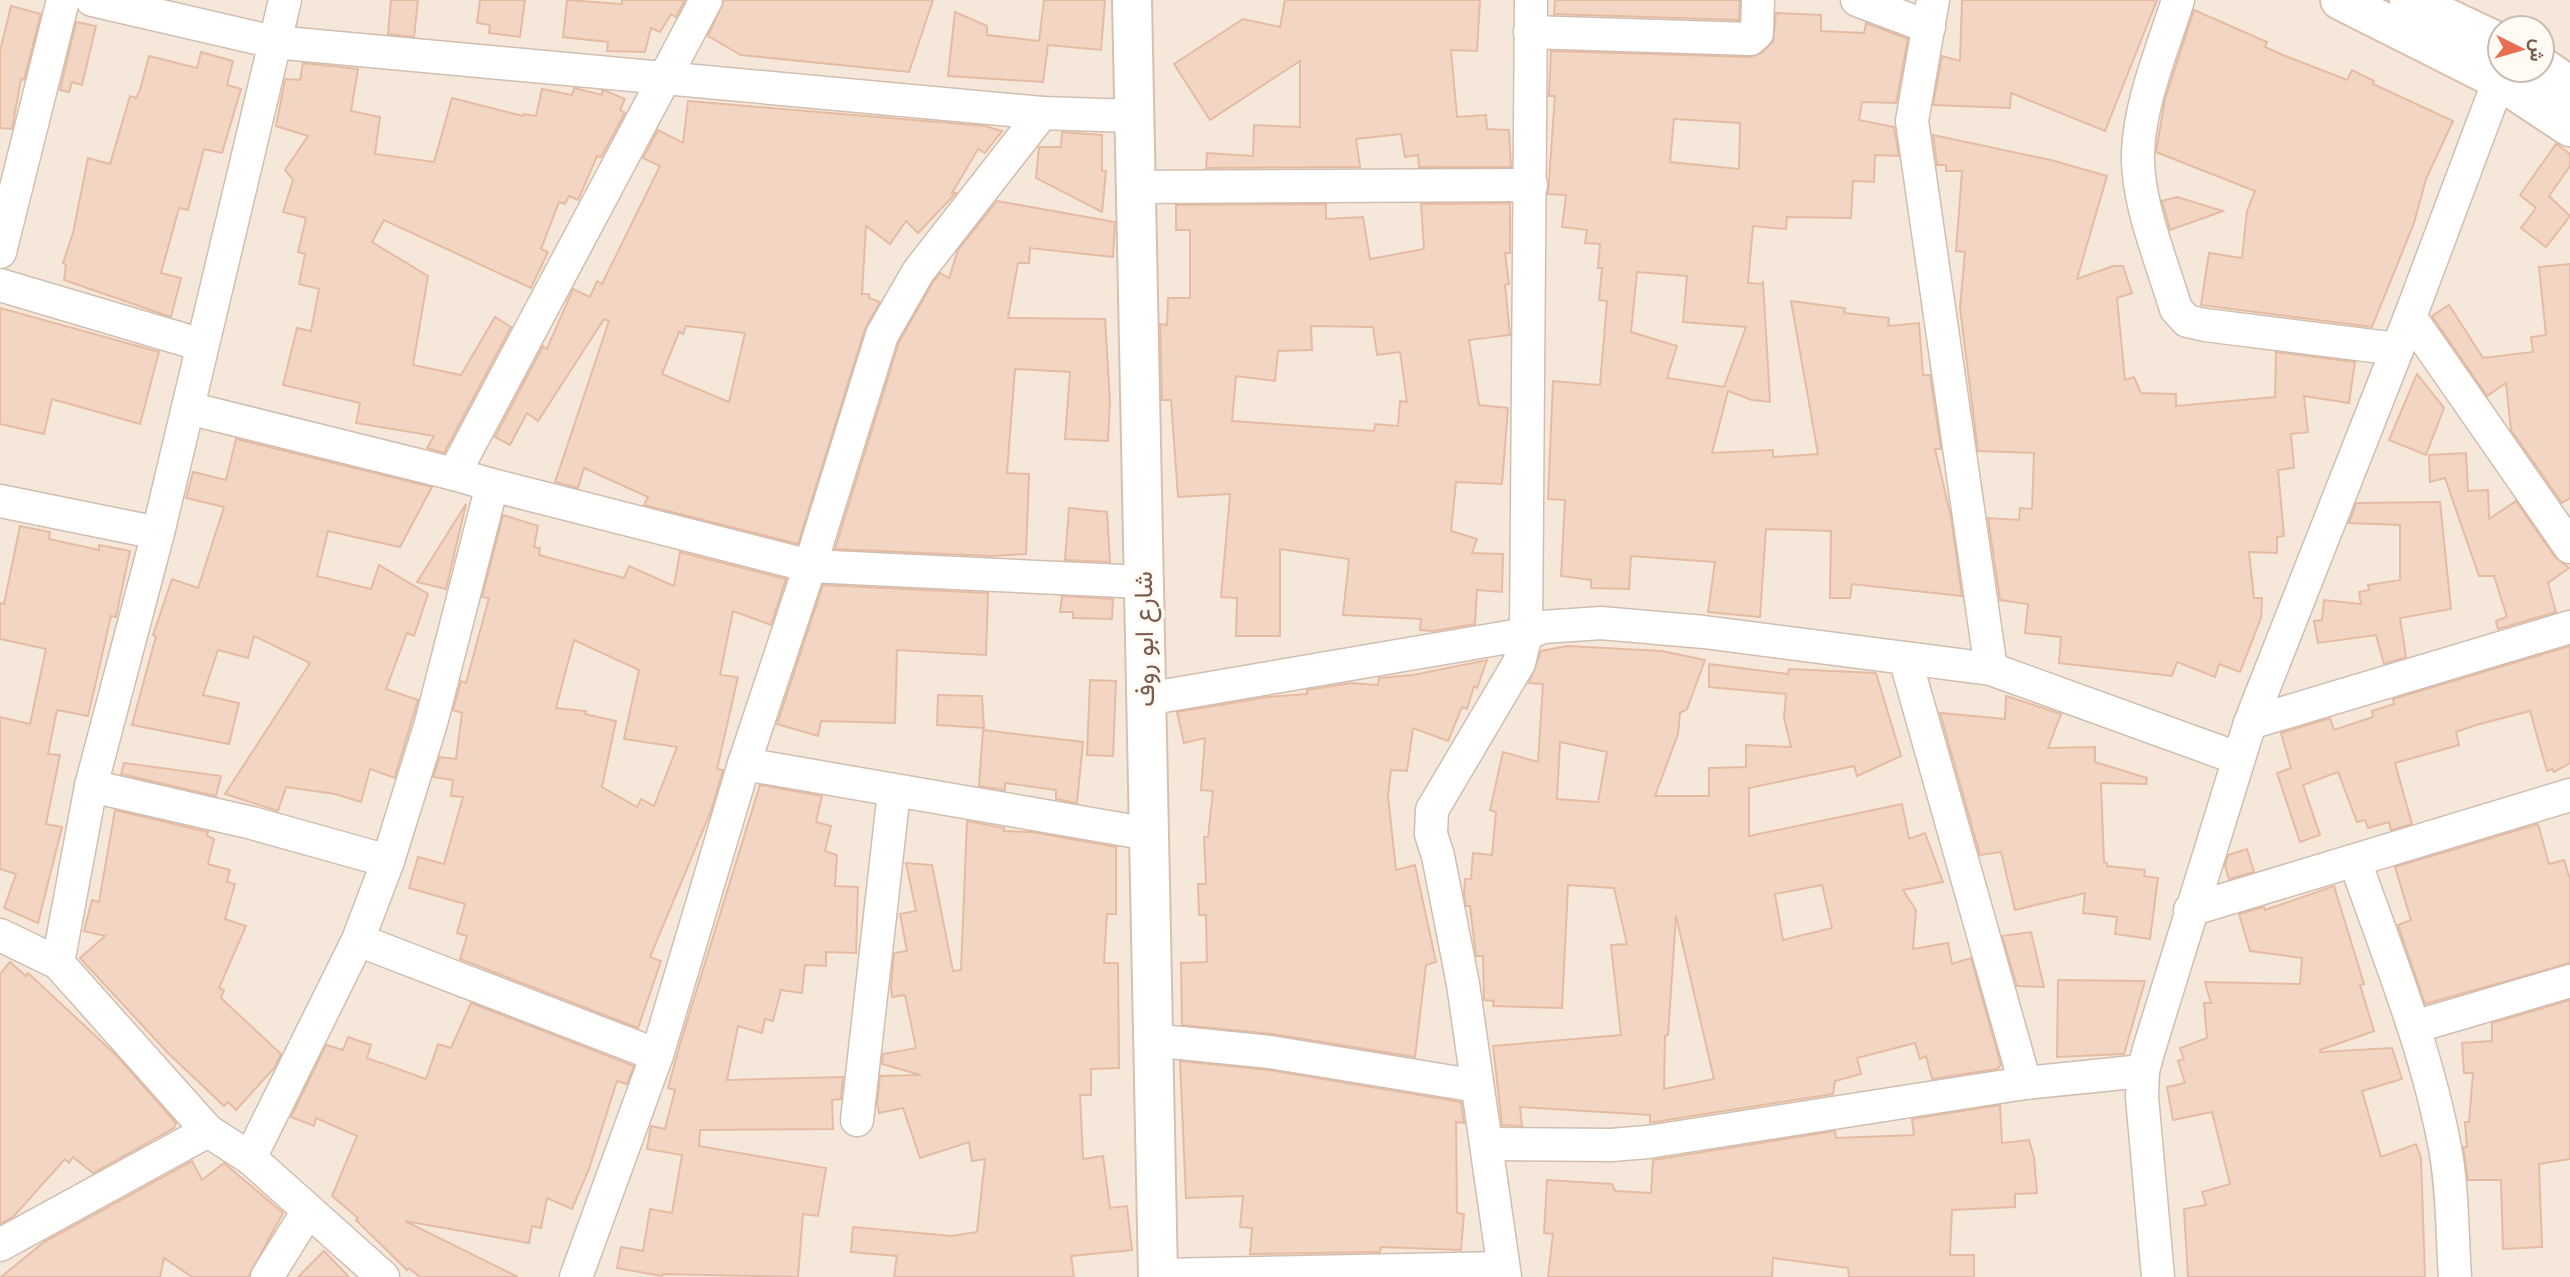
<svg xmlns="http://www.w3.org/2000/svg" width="2570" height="1277" font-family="Jost,Vazirmatn,sans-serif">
  <rect width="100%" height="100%" fill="#fdf6ec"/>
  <path fill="#f5e8da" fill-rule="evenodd" d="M0,0h2570v1277h-2570zM2500,28h42v42h-42z"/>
  <g fill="#f3d5c3" stroke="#e6bba3" stroke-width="2" fill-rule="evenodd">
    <polygon points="391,0 418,0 414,37 388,34"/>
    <polygon points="480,0 525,0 520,37 489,33 490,25 477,23"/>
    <polygon points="567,0 622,4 622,0 685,0 676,17 671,14 660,32 651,28 645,52 607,51 608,42 563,37"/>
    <polygon points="724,0 933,0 909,72 741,55 708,36"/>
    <polygon points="1044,0 1105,0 1101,50 1048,45 1043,82 948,76 955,12 987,26 987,35 1039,41"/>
    <polygon points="1285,0 1480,0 1477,51 1451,50 1457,117 1486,115 1487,129 1509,130 1511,167 1419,167 1418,155 1405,157 1401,134 1356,139 1360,167 1206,168 1207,153 1253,156 1254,125 1300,127 1300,61 1210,120 1174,64 1243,19 1280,27"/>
    <polygon points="1555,0 1740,0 1739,20 1554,14"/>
    <polygon points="1962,0 2157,0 2105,131 2011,93 2010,108 1933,105 1942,56 1960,61"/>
    <polygon points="11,6 41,14 24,80 21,79 12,129 0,128 0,51"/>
    <polygon points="2194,10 2267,42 2265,47 2283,55 2347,80 2352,70 2374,81 2373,84 2453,121 2426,179 2414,223 2372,327 2201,305 2209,253 2242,258 2247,211 2255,191 2156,152 2165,99"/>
    <path d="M1776,13l45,2v16l43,2 2,-10 42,16 -12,64 -34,-1 -3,18 35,7 5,29 -24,-1 -1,27 -21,-1 -2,37 -64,-1 -1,12 -33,-3 -5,57 14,1 1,-3 7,121 -18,-2 -24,-9 -16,62 61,-3v7l45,-3 -27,-153 54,7 -1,5 45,5 -1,8 31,-3 4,52h7l11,74h-6l16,68 11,79 -110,-12 -2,14h-20l1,-67 -65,-2 -6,88 -52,-5 7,-50 -84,-6 -2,33 -38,-1v-8l-30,-4 4,-76 -17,-1 5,-118 47,4 7,-84 -8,-1 3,-32h-4l2,-24 -15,-1 2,-13 -25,-3 4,-32 -18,-1 7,-98h-6l2,-45 199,6 12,-4 11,-12zM1674,119l66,4 -1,46 -69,-7zM1637,272l50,4 -4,46 63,5 -22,60 -57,-9 10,-32 -46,-14z"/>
    <polygon points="76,22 96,26 82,85 72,82 69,92 60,90"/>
    <polygon points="201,52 233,61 227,85 241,89 222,153 204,149 188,210 179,208 161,273 181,278 171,317 64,280 66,265 63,263 73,233 88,158 110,164 130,96 136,98 140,90 149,56 197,68"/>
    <polygon points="303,63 358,69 351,111 380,117 375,154 434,162 452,98 523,116 524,114 536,116 542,89 572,95 574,88 602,95 602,91 606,91 625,99 620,110 625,113 601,157 597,156 578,200 569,196 565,204 559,202 541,249 548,252 531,288 384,220 372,242 428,276 413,365 461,375 495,317 511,327 444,453 427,448 434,436 356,423 360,403 283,385 297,328 311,331 319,289 299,284 305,254 298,252 306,218 283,212 293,180 285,170 308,136 276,126 285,79 300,80"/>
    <path d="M688,101l297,25 17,5 -17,22 -7,-4 -26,44h4l-38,40 -12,-12 -16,23 -24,-18 -4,68h7v4l11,4 -15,27 -67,215 -154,-39 4,-8 -64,-29 -6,20 -23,-6 54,-161 -5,-2 -66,102 -11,-8 -17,32 -15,-8 48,-91 4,3 26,-60 17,8 7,-16 5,3 58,-118 -17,-8 15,-28 25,13zM686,326l59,7 -16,69 -67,-28 17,-42 4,2z"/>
    <polygon points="1062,132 1102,135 1102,171 1106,171 1102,212 1036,178 1039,147 1061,147"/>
    <polygon points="1933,135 2051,160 2107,176 2077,279 2113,266 2123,266 2132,293 2117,298 2125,380 2134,377 2141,393 2176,394 2176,406 2275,397 2276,352 2355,362 2349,403 2304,396 2308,432 2291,434 2294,468 2278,470 2284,536 2277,537 2277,553 2249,552 2254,598 2262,598 2261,618 2240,672 2219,664 2215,677 2177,662 2172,676 2059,663 2061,637 2025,633 2028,604 2000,600 1988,518 2019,520 2020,508 2032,509 2034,453 1978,451 1960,308 1965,252 1956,251 1962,171 1946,171 1946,165 1937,165"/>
    <polygon points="2556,144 2570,154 2570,166 2549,196 2570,216 2546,247 2521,228 2536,208 2520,195"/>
    <polygon points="2177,197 2223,211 2170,230 2162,201"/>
    <polygon points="997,201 1115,222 1113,257 1030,248 1029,263 1018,263 1008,318 1105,319 1110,401 1108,441 1065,439 1070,372 1015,369 1007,473 1029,474 1026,554 990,556 835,549 899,342 933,282 940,273 949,278 958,250"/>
    <path d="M1510,203v50h-5l4,31 -4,1 5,50 -41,5 10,65 29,3 -6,76 -46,-2 -5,49 26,8 -5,14 31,1 -1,38 -25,-2 -2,34 -42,7 -13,-1 1,-11 -78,-4 6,-56 -69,-10v87h-44l1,-38 -16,-1 9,-103 -52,3 -7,-97h-9l-2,-76 7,1 1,-27h22v-68h-14v-25l150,-1v15l37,-2 7,42 54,-10 -3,-45zM1311,326l62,1 4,28 23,-3 7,50 -7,-1 -2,25 -23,-2 -1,7 -142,-10 4,-45 39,5 3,-30 34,-1z"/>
    <polygon points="2570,264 2570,498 2562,503 2511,430 2506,383 2487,396 2432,316 2449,305 2483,358 2533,352 2531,337 2546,335 2539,267"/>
    <polygon points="0,308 159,352 140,424 52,399 44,434 0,424"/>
    <polygon points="2417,374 2444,408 2426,455 2389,440"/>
    <polygon points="236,439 432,487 400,547 328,531 317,576 371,589 379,565 428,594 414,636 407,633 386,689 418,700 396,773 395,778 370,769 361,802 335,794 286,787 278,811 225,794 310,663 254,636 248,658 218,650 203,695 239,703 229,744 132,725 156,636 153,635 172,579 198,588 224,507 186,498 193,472 226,480"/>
    <polygon points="2466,453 2468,491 2488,490 2489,519 2516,501 2555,557 2569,568 2548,583 2556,612 2498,629 2496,621 2507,617 2494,576 2479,576 2445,478 2430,482 2429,455"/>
    <polygon points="2440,502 2451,609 2400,618 2406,657 2384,664 2376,635 2318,643 2314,621 2322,620 2324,600 2361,604 2359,592 2369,590 2368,585 2400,580 2400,525 2349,523 2356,503"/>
    <polygon points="466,504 446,589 417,582"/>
    <polygon points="1069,508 1107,512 1110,562 1065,560"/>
    <path d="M503,515l35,11 -4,21 6,1 -1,7 85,23 5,-12 45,20 6,-34 106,27 -15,46 -38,-14 -13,64 18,2 -21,92 6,1 -12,41 -61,146 11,4 -23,67 -178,-69 7,-23 -10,-3 8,-29 -56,-16 9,-31 26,7 19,-67 -12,-1 2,-16 -20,-3 7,-20 16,2 6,-46 -9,-3 8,-29 5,2 23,-85 -7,-1zM574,640l65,30 -15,69 53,8 -23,59 -13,-7 -4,8 -35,-20 14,-66 -31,-7 1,-3 -30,-3z"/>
    <polygon points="20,526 50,532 49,539 99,550 99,545 130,551 116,617 111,616 88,716 57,710 48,754 60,755 46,824 62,827 38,923 4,908 16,874 0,869 0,717 30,724 46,649 0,639 0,603 4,604"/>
    <polygon points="823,585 988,593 986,655 897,650 895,723 821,721 818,736 777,724"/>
    <polygon points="1062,596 1113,599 1112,619 1073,618 1073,612 1060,612"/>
    <path d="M1567,646l95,5 43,9 -18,49 -7,4 -2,21 -23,62h54v-28l37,-1v-22l45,2 -7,-29 2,-24 -77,-7v-23l79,10 1,-5 87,4 25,83 -44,20 -3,-10 -105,22v48l153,-32 7,35 16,-6 18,49 -40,8 13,20 -3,39 35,-6 4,21 19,-6 30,107 -4,4 -65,10 -6,-23 -6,3 -5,-16 -58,15 4,16 -26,7 -2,13 -179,28 -4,1v-8l-130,-8 2,19 -20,-1 -9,-79 128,-11 -10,-90 16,-1 -13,-56 -46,-3 -6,123 -69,-2 1,-5 -10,-1 -1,-44h-7l-6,-50h-4l-2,-13 1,-14h6l2,-26 19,2 4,-43 -6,-2 13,-58 35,10 5,-78 -14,-1 12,-32zM1560,742l47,10 -9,50 -41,-3zM1822,885l10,43 -49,12 -8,-46zM1676,916l38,163 -50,10 1,-53 3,-1z"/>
    <polygon points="2570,646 2570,763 2554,772 2552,769 2547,771 2530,711 2476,725 2456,732 2459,745 2395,763 2412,824 2391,830 2389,822 2368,828 2365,820 2357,822 2338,772 2303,785 2320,835 2300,842 2277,773 2291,768 2281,733 2330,718 2334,730 2373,717 2372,711 2394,704 2393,699"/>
    <polygon points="1487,660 1477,688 1474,686 1467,709 1462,707 1448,741 1413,728 1407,771 1391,770 1388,796 1396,870 1415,865 1436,962 1426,965 1415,1057 1273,1034 1182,1025 1181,963 1207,962 1206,915 1199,915 1198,884 1206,884 1204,837 1208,837 1213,791 1201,790 1205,738 1184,743 1177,712 1268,697 1307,694 1307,690 1351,683 1378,685 1379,678 1413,675"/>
    <polygon points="1090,680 1116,681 1113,756 1087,755"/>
    <polygon points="938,695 982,696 984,728 937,725"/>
    <polygon points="2006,696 2061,714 2048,748 2095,747 2095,762 2147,778 2146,784 2101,783 2104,862 2107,863 2107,866 2145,870 2144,876 2158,878 2150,939 2115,934 2117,917 2083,913 2085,893 2015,910 2001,852 1980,855 1940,713 2005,719"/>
    <polygon points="983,730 1083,742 1077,803 1056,799 1056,790 1005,783 1005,790 979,786"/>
    <polygon points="124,763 221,776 216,796 121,774"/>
    <polygon points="760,785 822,796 816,822 831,826 825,851 837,855 835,886 858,887 856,953 826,952 826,966 805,965 802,993 781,990 773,1021 765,1019 762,1033 738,1026 727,1080 843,1077 841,1099 832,1100 833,1129 700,1130 699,1146 826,1168 818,1216 803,1214 798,1277 663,1274 662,1276 617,1268 621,1247 643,1251 650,1209 672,1213 682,1155 647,1149 651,1126 665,1129 675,1090 668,1088 680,1044"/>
    <polygon points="115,810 208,832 207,836 214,839 208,864 230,870 227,882 235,884 225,919 246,926 219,988 224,990 221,998 281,1054 275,1067 236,1110 228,1102 224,1106 167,1052 80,958 105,936 84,931 92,900 99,902"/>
    <polygon points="967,821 1004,828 1004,831 1032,832 1116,847 1116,914 1107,914 1104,963 1118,963 1119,1068 1091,1069 1091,1095 1080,1095 1083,1159 1103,1156 1110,1208 1127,1206 1132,1250 1071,1256 1074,1277 894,1277 897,1256 851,1252 853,1227 952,1236 977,1232 985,1159 972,1161 969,1142 920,1158 903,1108 879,1113 877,1104 880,1076 921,1075 882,1064 883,1054 916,1048 905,995 892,997 891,987 894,953 907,951 900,914 916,911 906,863 932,865 953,971 961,970"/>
    <polygon points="2538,824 2549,864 2564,860 2570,879 2570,963 2425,1004 2398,925 2411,920 2395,867"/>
    <polygon points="2247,849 2254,872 2229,879 2225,866 2228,855"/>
    <polygon points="2334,886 2364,984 2360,985 2374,1031 2320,1050 2320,1052 2392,1048 2402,1079 2362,1091 2381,1157 2416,1144 2421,1158 2425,1277 2188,1277 2184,1209 2206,1205 2202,1192 2230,1184 2212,1112 2173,1120 2167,1087 2185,1083 2178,1061 2184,1059 2180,1048 2207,1038 2204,1003 2211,1003 2205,982 2300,984 2302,958 2250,951 2239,914 2264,907 2265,910"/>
    <polygon points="2031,932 2044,987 2017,986 2002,936"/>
    <polygon points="10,962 26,976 28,973 117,1056 176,1123 174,1128 93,1173 73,1157 69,1163 65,1159 14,1216 0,1224 0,974"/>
    <polygon points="2058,980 2145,981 2124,1054 2057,1057"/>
    <polygon points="2570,1000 2570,1159 2539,1164 2542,1247 2503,1249 2501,1180 2468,1180 2463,1147 2467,1147 2465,1122 2469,1122 2473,1073 2464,1073 2462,1043 2492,1041 2492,1023"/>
    <polygon points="471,1003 634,1066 627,1084 617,1081 589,1169 572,1209 547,1198 541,1228 532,1226 529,1243 405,1221 518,1277 420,1277 409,1268 407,1270 356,1220 358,1218 332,1196 357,1136 316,1118 314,1126 291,1117 326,1045 343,1050 348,1037 371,1045 367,1058 426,1079 438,1044 451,1048"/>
    <polygon points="1180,1061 1268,1070 1461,1102 1464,1123 1456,1122 1457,1213 1464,1214 1461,1250 1381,1247 1380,1252 1250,1254 1252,1228 1240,1227 1243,1196 1186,1198"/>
    <polygon points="2000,1105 2002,1143 2029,1140 2034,1157 2037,1193 2015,1194 2015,1207 1952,1210 1950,1255 1974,1255 1974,1277 1849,1277 1848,1268 1773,1258 1772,1277 1548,1277 1553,1234 1544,1233 1547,1180 1612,1184 1615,1191 1651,1193 1653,1160 1835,1131 1836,1138 1914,1135 1912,1119"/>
    <polygon points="192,1161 202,1180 224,1163 283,1213 248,1277 192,1277 164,1258 160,1277 1,1277 44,1242"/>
    <polygon points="324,1251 349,1277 298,1277"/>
  </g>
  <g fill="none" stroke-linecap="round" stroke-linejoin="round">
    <g stroke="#d1beb0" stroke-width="35">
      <g id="street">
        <polyline points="92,0 274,42 1042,113"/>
        <polyline points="1857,0 1929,27"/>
        <polyline points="1933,0 1912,121 1991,669"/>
        <path d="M2178,0c-15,48 -38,101 -40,152 -2,49 24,110 38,157l11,12 18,4 192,24"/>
        <polyline points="1530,32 1750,39 1757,33 1758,0"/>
        <polyline points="1135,187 1531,185"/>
        <polyline points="0,252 63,0"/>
        <polyline points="0,285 202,345"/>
        <polyline points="2410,317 2570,547"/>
        <polyline points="188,408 454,474"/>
        <polyline points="492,485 810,566 1143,582"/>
        <polyline points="0,501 158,533"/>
        <polyline points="1905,658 2025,1083"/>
        <polyline points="1146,699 1526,634 1543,627 1601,623 1704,632 1991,669 2237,758"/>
        <polyline points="2250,723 2570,627"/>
        <polyline points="744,764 1149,834"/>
        <polyline points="91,786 252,823 388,861"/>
        <path d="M2355,861c33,94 72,189 90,287 8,42 7,87 10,129"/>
        <polyline points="2190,910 2570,795"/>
        <polyline points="0,935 58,963 208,1131 250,1158 383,1277"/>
        <polyline points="358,940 657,1055"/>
        <polyline points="58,963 91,786 158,533 285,0"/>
        <polyline points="2414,1027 2570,981"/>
        <polyline points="1151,1040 1270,1052 1477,1086"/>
        <polyline points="857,1120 894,792"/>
        <polyline points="1487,1144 1611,1145 1648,1142 2025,1083 2143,1071"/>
        <polyline points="250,1158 358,940 388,861 431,723 492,485 454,474 706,0"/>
        <polyline points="0,1245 208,1131"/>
        <polyline points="1158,1275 1503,1268"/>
        <polyline points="267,1277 308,1211"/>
        <polyline points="576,1277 657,1055 744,764 810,566 882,335 918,272 1042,113 1133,116"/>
        <polyline points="1505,1277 1463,984 1438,856 1431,834 1432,810 1519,663 1526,634 1531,0"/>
        <polyline points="2158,1277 2142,1097 2143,1071 2149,1049 2250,723 2410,317 2499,80"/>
      </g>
    </g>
    <g stroke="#d6c0b0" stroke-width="42">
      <g id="secondary">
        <polyline points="1132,0 1158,1277"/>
        <polyline points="2340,0 2499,80 2570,127"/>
        <polyline points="2409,0 2500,43"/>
        <polyline points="2542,67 2570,86"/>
      </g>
    </g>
    <use href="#street" stroke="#fff" stroke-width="32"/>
    <use href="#secondary" stroke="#fff" stroke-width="38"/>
  </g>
  <g text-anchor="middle" stroke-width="7" stroke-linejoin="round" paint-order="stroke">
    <g font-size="26" fill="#7a5c4d" stroke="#fffaf3">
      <text transform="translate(1144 639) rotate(-91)" y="9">شارع ابو روف</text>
    </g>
  </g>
  <g transform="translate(2521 49) rotate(95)"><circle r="33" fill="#fffaf3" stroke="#cabbb1" stroke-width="2"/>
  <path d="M0-5L12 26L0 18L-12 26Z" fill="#e76f51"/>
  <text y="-10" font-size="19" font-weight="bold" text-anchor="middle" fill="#7a5c4d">ش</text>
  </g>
</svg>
